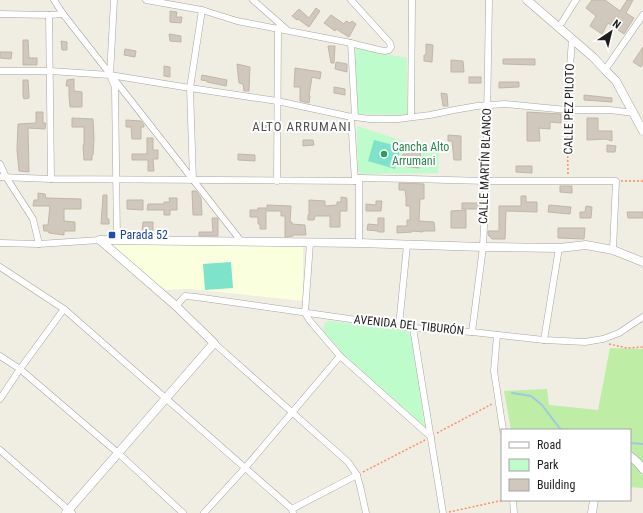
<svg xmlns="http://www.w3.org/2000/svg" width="643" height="513" font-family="'Roboto Condensed',sans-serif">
  <rect width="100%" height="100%" fill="#f0ede3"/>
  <polygon fill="#faffdd" points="111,244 303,245 303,301 190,289 162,290"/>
  <polygon fill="#beeda6" points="610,348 643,349 643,488 630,487 630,430 511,430 504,391 547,389 549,405 598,410"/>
  <g fill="#befccc">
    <polygon points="354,48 407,58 407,115 357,114"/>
    <polygon points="357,126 439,153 438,173 362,174 358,171"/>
    <polygon points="329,321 404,330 409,333 411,337 425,427 342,354 338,347 325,334 323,329 325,323"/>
  </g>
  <g fill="#7de3cb">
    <polygon points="374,140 401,147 395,169 368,161"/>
    <polygon points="231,262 233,288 205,290 203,264"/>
  </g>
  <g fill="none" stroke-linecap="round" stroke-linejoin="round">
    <g stroke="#a1c8e0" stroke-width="2">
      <polyline points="512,393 531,396 542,405 561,430"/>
      <polyline points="630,443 643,444"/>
    </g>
  </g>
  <g fill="#d0c8bc" stroke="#c2b6a5">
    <polygon points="592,0 605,0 620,11 627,0 633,0 626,13 634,18 624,34 608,23 602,34 590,26 596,16 586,8"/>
    <polygon points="316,8 320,11 309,27 298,19 297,20 292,16 299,9 309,18"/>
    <polygon points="170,11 177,12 176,17 182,17 181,23 170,22"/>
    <polygon points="331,15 344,24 346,21 350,23 352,21 356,24 349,37 336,29 335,31 324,23"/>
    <polygon points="169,34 181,36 181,42 170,41"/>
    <polygon points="23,40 28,40 29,58 37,58 37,65 23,65"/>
    <polygon points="61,41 67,42 67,50 62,50"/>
    <polygon points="426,44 433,45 432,62 424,61 424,55 426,55"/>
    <polygon points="328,46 335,46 334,63 331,63"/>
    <polygon points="643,47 643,63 641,67 633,62"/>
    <polygon points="125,49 136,51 135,57 124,55"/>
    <polygon points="0,52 12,52 11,59 0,58"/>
    <polygon points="503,59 535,59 535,65 503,64"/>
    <polygon points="451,60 463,61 464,72 451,72"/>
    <polygon points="336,62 347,64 347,72 335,69"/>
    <polygon points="237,64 250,67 249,91 244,91 243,84 239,83"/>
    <polygon points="164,66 170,67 170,77 164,76"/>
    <polygon points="295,68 321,72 320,79 312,77 309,96 310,96 309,103 300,101 300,87 294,87"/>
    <polygon points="202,75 227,80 226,86 207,82 207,81 201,80"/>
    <rect x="469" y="77" width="12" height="6"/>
    <polygon points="74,79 74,91 82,92 82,107 70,107 69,96 69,86 66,86 67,80"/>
    <polygon points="23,80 28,80 29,96 29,98 24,99 23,96"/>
    <polygon points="499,82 519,82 519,87 499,88"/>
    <polygon points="334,87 345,89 345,95 334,93"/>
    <polygon points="441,93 447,94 448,106 443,106"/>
    <polygon points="584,95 612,98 612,102 584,100"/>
    <polygon points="36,112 43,112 43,123 46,123 45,129 28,128 29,172 19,171 17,150 18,124 36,123"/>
    <polygon points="527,112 561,114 561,123 550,122 550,129 539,128 540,141 527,141"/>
    <polygon points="72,118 93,119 94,139 93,155 92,155 92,160 84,160 83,145 84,144 84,127 72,127"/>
    <polygon points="587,118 598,118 598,131 612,131 612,141 606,139 587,140"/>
    <polygon points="126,120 141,121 144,125 144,127 141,127 141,139 132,139 131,127 126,127"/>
    <polygon points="258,122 268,123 268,129 258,128"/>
    <polygon points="448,135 461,136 461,160 454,160 452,141 448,141"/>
    <polygon points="147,138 153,138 153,150 158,150 158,159 153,159 154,171 148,171 148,160 132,160 132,154 147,154"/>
    <polygon points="303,140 313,140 314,145 303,146"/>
    <polygon points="607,145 616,146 615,152 607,152"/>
    <polygon points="408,147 421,149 419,168 402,166 403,154 408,154"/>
    <polygon points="238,154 255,155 255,161 238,160"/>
    <polygon points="516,166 532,166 532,173 516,172"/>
    <polygon points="399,183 424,184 424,199 420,199 419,221 434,222 435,231 423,231 423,232 412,231 412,232 397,233 397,226 407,226 407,220 410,220 410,206 406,206 406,197 405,190 399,190"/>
    <polygon points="560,186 572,186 572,193 560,192"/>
    <polygon points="192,191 196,191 201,198 202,215 193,215"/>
    <polygon points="38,193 45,194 46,198 81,199 81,209 64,209 64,221 75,222 75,231 64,231 64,235 49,233 48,231 44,231 43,225 48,225 50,206 33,206 34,200 38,200"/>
    <polygon points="103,195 107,195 107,219 109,219 109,224 101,224"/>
    <polygon points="521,196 526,196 526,202 537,202 537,212 506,211 505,239 492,239 488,235 488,231 499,231 499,206 521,206"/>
    <polygon points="341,197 347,198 347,211 340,211 340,227 330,227 330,216 315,216 314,220 308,220 308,215 309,214 309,200 325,201 325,206 337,205 337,202 341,202"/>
    <polygon points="169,198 177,198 177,210 170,210 170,215 164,215 164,210 147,210 148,204 164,204 164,202 170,202"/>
    <polygon points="127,200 143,200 143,210 127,209"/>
    <polygon points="376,201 382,201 381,211 366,211 366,204 376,205"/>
    <rect x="462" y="203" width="18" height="6"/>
    <polygon points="267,205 291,206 290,222 292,222 292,224 305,225 306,235 293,235 293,236 285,237 285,216 281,216 281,211 267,211"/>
    <polygon points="549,205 571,207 570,214 548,212"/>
    <polygon points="586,206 592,207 591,218 580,218 580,212 585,212"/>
    <polygon points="258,208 266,208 266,229 260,229 260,224 258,224 258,217 250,217 250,210 258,210"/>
    <polygon points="466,210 466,228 451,228 451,211"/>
    <polygon points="627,212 643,212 643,218 628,218"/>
    <polygon points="212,218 218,218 218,236 199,236 199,232 213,232"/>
    <polygon points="378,218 384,218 384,232 378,232 378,231 367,230 368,224 378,225"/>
    <polygon points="143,222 153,222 153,233 142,232"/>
    <polygon points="558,228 585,228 584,239 558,238"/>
  </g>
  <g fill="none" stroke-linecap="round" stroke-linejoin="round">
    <g stroke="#a5a5a5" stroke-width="7">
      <g id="minor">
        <polyline points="54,0 63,14 241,241"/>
        <polyline points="114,0 110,75 115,87 117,240"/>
        <polyline points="146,0 202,10 237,21 346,42 379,50 385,51 389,50 391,47 390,43 351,0"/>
        <polyline points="253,0 286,29"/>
        <polyline points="0,14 49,15 63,14"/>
        <polyline points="49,15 51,179"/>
        <polyline points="559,27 576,0"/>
        <polyline points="351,43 355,117"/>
        <polyline points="605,70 643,15"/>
        <polyline points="0,71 50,71 110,75 190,88 277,101 347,116 370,119 398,119 430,115 454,110 477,106 505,104 567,110 610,110 634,113"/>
        <polyline points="567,110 572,39"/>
        <polyline points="351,117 355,181"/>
        <polyline points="411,117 412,0"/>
        <polyline points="0,164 6,177 33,219 39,244"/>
        <polyline points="0,177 51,179 355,181 359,178 411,179 486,181 616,181 613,250"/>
        <polyline points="193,180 190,88 202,10"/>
        <polyline points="277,181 278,28"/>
        <polyline points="0,243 39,244 100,240"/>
        <polyline points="310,243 305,313 310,321 340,356 431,437"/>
        <polyline points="359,243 359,178"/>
        <polyline points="0,267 64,309 292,509 293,513"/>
        <polyline points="176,306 185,296 196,297 413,328 472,332 544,340 585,342 603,339 619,333 643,317"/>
        <polyline points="399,326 407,245"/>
        <polyline points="413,328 443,513"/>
        <polyline points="472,332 483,247 486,181 489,0"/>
        <polyline points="497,335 494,371 503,430"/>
        <polyline points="544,340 559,248"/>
        <polyline points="214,343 348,462 357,475 361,490 366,513"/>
        <polyline points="0,356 20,369 118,453 183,513"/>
        <polyline points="0,399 20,369 64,309"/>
        <polyline points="0,450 72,513"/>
        <polyline points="513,500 514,513"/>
        <polyline points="292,509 357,475"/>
        <polyline points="204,513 245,468 340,356"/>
      </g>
    </g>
    <g stroke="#a5a5a5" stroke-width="9">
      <g id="tertiary">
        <polyline points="527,0 593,57 605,70 616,81 643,131"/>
        <polyline points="100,240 359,243 483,247 559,248 586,245 613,250 643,262"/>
        <polyline points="630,456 637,462 643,469"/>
        <polyline points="66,513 214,343 176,306 100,240"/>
        <polyline points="592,513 594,500"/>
      </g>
    </g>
    <g stroke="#ff8d65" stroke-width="1.5" stroke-dasharray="2 2" stroke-linecap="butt">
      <polyline points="567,116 568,174"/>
      <polyline points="621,181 643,181"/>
      <polyline points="609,344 627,348 643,347"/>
      <polyline points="437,433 492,404"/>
      <polyline points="363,472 425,440"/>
      <polyline points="449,512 504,500"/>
    </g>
    <use href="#minor" stroke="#fff" stroke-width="6"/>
    <use href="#tertiary" stroke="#fff" stroke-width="8"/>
  </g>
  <circle fill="#2e9e5b" stroke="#fff" stroke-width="1.5" cx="384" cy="154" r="4"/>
  <rect fill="#1a4fb4" stroke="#fff" stroke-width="1.5" x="108" y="231" width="8" height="8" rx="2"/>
  <g text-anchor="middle" stroke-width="4" stroke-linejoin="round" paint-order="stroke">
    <g font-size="12" fill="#1e1e1e" stroke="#fff">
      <text transform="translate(569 109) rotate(-89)" y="4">CALLE PEZ PILOTO</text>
      <text transform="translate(485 166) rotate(-88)" y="4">CALLE MARTÍN BLANCO</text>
      <text transform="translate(409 325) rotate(6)" y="4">AVENIDA DEL TIBURÓN</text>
    </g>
    <g font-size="12" fill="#27864d" stroke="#fff" text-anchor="start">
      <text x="392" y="151">Cancha Alto<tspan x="392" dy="14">Arrumani</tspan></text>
    </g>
    <g font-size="12" fill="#164399" stroke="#fff" text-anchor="start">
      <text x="120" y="239">Parada 52</text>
    </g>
    <g font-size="13" letter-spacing="1" fill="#515151" stroke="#fff">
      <text x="302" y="131">ALTO ARRUMANI</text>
    </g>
  </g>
  <rect x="501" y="429" width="130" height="72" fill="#ffffff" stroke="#a5a5a5"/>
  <rect x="509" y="442" width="20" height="6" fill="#ffffff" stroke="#a5a5a5"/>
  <text x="537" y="449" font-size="12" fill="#1e1e1e">Road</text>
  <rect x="509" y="459" width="20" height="12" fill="#befccc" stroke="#a5a5a5"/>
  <text x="537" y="469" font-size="12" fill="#1e1e1e">Park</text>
  <rect x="509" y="479" width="20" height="12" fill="#d0c8bc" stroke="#a5a5a5"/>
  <text x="537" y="489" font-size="12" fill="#1e1e1e">Building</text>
  <g transform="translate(611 32) rotate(35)" stroke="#ffffff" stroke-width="3" paint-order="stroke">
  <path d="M0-3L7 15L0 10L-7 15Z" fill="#1e1e1e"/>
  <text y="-6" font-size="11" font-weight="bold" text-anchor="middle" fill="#1e1e1e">N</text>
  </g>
</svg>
